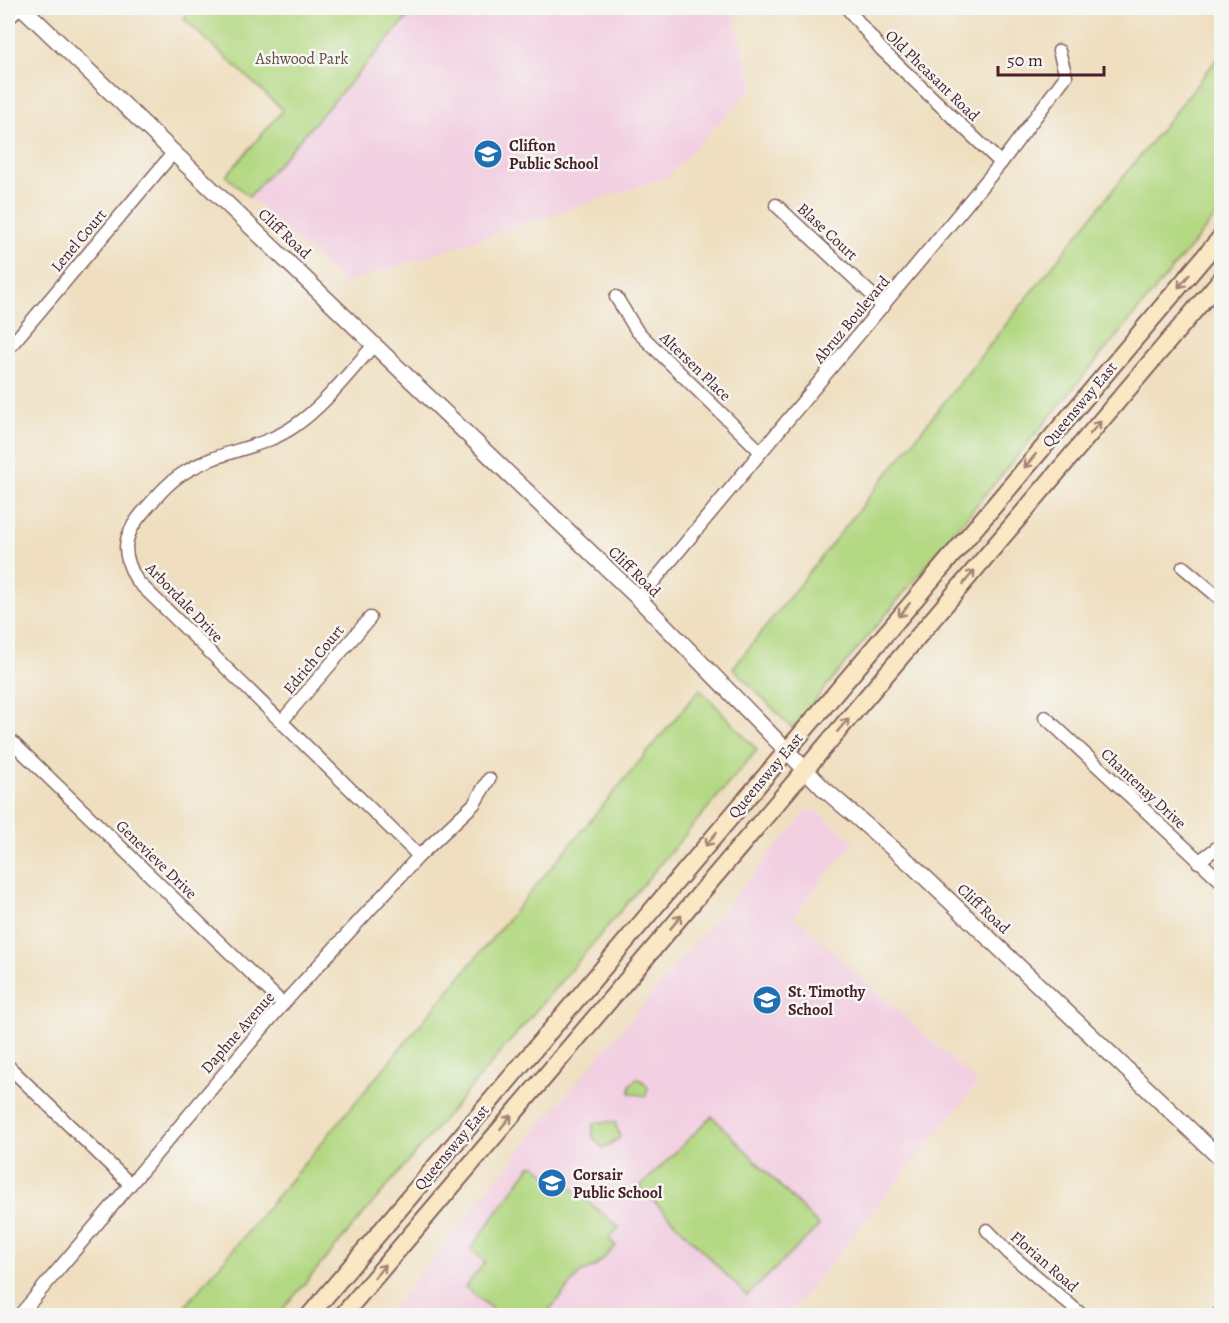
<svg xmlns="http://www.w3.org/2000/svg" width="1229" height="1323" font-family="Alegreya,serif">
  <rect width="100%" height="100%" fill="#f6f6f2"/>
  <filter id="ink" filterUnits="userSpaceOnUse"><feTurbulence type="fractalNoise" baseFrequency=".0167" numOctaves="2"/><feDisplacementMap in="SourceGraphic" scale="12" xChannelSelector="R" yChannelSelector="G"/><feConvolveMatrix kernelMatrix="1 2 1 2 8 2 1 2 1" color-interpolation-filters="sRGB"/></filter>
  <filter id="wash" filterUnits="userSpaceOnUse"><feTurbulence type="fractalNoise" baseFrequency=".008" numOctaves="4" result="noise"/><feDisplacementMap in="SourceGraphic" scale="24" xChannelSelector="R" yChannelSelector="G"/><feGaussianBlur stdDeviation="1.35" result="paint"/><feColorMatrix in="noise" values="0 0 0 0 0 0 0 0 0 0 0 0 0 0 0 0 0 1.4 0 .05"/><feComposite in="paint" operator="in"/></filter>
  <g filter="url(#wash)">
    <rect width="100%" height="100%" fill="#efdfc0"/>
    <g fill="#f2cfe1">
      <polygon points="416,8 731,8 754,86 667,177 344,284 249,197"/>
      <polygon points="815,810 854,841 794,916 978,1083 788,1315 386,1316 544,1121 807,811"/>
    </g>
    <g fill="#b3d882" stroke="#7e7c56" stroke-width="1.5">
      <polygon points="195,8 416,8 249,197 226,176 283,110 183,18"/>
      <polygon points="1221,54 1221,210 792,728 733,668"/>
      <polygon points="700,689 757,750 278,1315 178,1315"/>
      <polygon points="637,1078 643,1081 648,1088 646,1096 630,1093 630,1085"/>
      <polygon points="712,1116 819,1226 747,1296 640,1187"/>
      <polygon points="597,1122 615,1122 620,1138 603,1148 593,1137 593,1126"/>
      <polygon points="536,1165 552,1181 557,1176 619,1227 609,1239 616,1246 596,1266 580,1273 545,1315 499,1315 465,1287 485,1262 471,1249 530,1166"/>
    </g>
  </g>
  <g filter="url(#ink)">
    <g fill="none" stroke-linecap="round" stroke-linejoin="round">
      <g stroke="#84625f" stroke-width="15">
        <g id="minor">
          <polyline points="847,8 881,49 1001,163"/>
          <polyline points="8,20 18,8"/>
          <polyline points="776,205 884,306"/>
          <polyline points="616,297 637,331 761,452"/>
          <path d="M375,344c-25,27 -49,60 -79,81 -33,24 -75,25 -109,46 -18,10 -30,25 -43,40 -22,25 -23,42 -7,70l282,275"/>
          <polyline points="8,349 174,152"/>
          <polyline points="1183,567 1222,600"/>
          <polyline points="639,599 1001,163 1066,76 1059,51"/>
          <polyline points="1045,717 1222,882"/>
          <polyline points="282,721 370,618"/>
          <polyline points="8,738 283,1004"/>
          <polyline points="1198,862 1222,844"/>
          <polyline points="8,1066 129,1183"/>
          <polyline points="987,1230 1009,1253 1083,1316"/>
          <polyline points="19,1316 283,1004 419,856 474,804 489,779"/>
          <polyline points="1217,1316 1222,1310"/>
        </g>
      </g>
      <g stroke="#84625f" stroke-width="18">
        <polyline id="tertiary" points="23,8 639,599 824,789 912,865 1222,1160"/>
      </g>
      <g stroke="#84625f" stroke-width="20">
        <g id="secondary">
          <polyline points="309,1316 1222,236"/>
          <polyline points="342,1316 1222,278"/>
        </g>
      </g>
      <use href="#minor" stroke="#fff" stroke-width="12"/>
      <use href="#tertiary" stroke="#fff" stroke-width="15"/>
      <use href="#secondary" stroke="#fae7c3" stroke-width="16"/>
    </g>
    <defs><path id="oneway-shaft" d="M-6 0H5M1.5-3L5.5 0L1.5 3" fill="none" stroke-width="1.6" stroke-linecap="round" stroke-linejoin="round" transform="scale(1.5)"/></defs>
    <g stroke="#a28377">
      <use href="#oneway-shaft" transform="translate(1184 281) rotate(130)"/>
      <use href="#oneway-shaft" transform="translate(1095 428) rotate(-50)"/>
      <use href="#oneway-shaft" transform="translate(1030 461) rotate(130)"/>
      <use href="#oneway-shaft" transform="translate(969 577) rotate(-50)"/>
      <use href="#oneway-shaft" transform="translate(904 610) rotate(130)"/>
      <use href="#oneway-shaft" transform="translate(843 725) rotate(-50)"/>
      <use href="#oneway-shaft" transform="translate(711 839) rotate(130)"/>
      <use href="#oneway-shaft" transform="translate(676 922) rotate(-50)"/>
      <use href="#oneway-shaft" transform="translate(506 1122) rotate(-50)"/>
      <use href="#oneway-shaft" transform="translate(380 1271) rotate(-50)"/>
    </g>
  </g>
  <defs>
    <g id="school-disc" transform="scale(1.5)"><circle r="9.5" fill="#1f6fb2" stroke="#f6f6f2"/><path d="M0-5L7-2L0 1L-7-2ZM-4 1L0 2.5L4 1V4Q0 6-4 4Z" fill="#fff"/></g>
  </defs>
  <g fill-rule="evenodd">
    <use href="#school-disc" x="488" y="154"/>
    <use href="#school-disc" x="767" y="1000"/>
    <use href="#school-disc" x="552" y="1183"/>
  </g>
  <g text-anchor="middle" stroke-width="5" stroke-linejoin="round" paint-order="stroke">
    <g font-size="16" fill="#644d41" stroke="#f6f6f2">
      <text x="302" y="64">Ashwood Park</text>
    </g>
    <g font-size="16" fill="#4a1f2b" stroke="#f6f6f2">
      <text transform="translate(933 75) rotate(44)" y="6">Old Pheasant Road</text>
      <text transform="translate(828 231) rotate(43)" y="6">Blase Court</text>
      <text transform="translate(285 233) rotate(43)" y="6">Cliff Road</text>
      <text transform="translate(78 240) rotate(-50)" y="6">Lenel Court</text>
      <text transform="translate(851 319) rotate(-50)" y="6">Abruz Boulevard</text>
      <text transform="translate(696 366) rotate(44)" y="6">Altersen Place</text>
      <text transform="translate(1079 404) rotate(-50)" y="6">Queensway East</text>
      <text transform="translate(635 571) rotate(44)" y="6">Cliff Road</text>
      <text transform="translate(185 602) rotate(46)" y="6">Arbordale Drive</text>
      <text transform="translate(313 659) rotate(-50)" y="6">Edrich Court</text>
      <text transform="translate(765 775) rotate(-50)" y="6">Queensway East</text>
      <text transform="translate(1144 788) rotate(43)" y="6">Chantenay Drive</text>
      <text transform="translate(157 859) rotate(44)" y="6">Genevieve Drive</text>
      <text transform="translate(984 908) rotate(43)" y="6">Cliff Road</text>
      <text transform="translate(237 1032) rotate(-49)" y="6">Daphne Avenue</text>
      <text transform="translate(451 1147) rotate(-50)" y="6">Queensway East</text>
      <text transform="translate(1045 1261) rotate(41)" y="6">Florian Road</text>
    </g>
    <g font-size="16" font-weight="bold" fill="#4a1f2b" stroke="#f6f6f2" text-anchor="start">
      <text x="509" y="151">Clifton<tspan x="509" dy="18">Public School</tspan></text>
      <text x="788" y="997">St. Timothy<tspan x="788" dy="18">School</tspan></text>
      <text x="573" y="1180">Corsair<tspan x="573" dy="18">Public School</tspan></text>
    </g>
  </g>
  <rect width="1229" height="1323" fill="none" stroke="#f6f6f2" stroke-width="30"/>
  <path d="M998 66v9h106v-9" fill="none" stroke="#4a1f2b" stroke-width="3"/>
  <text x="1007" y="66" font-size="18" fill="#4a1f2b" stroke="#f6f6f2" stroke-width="4.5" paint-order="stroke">50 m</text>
</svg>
